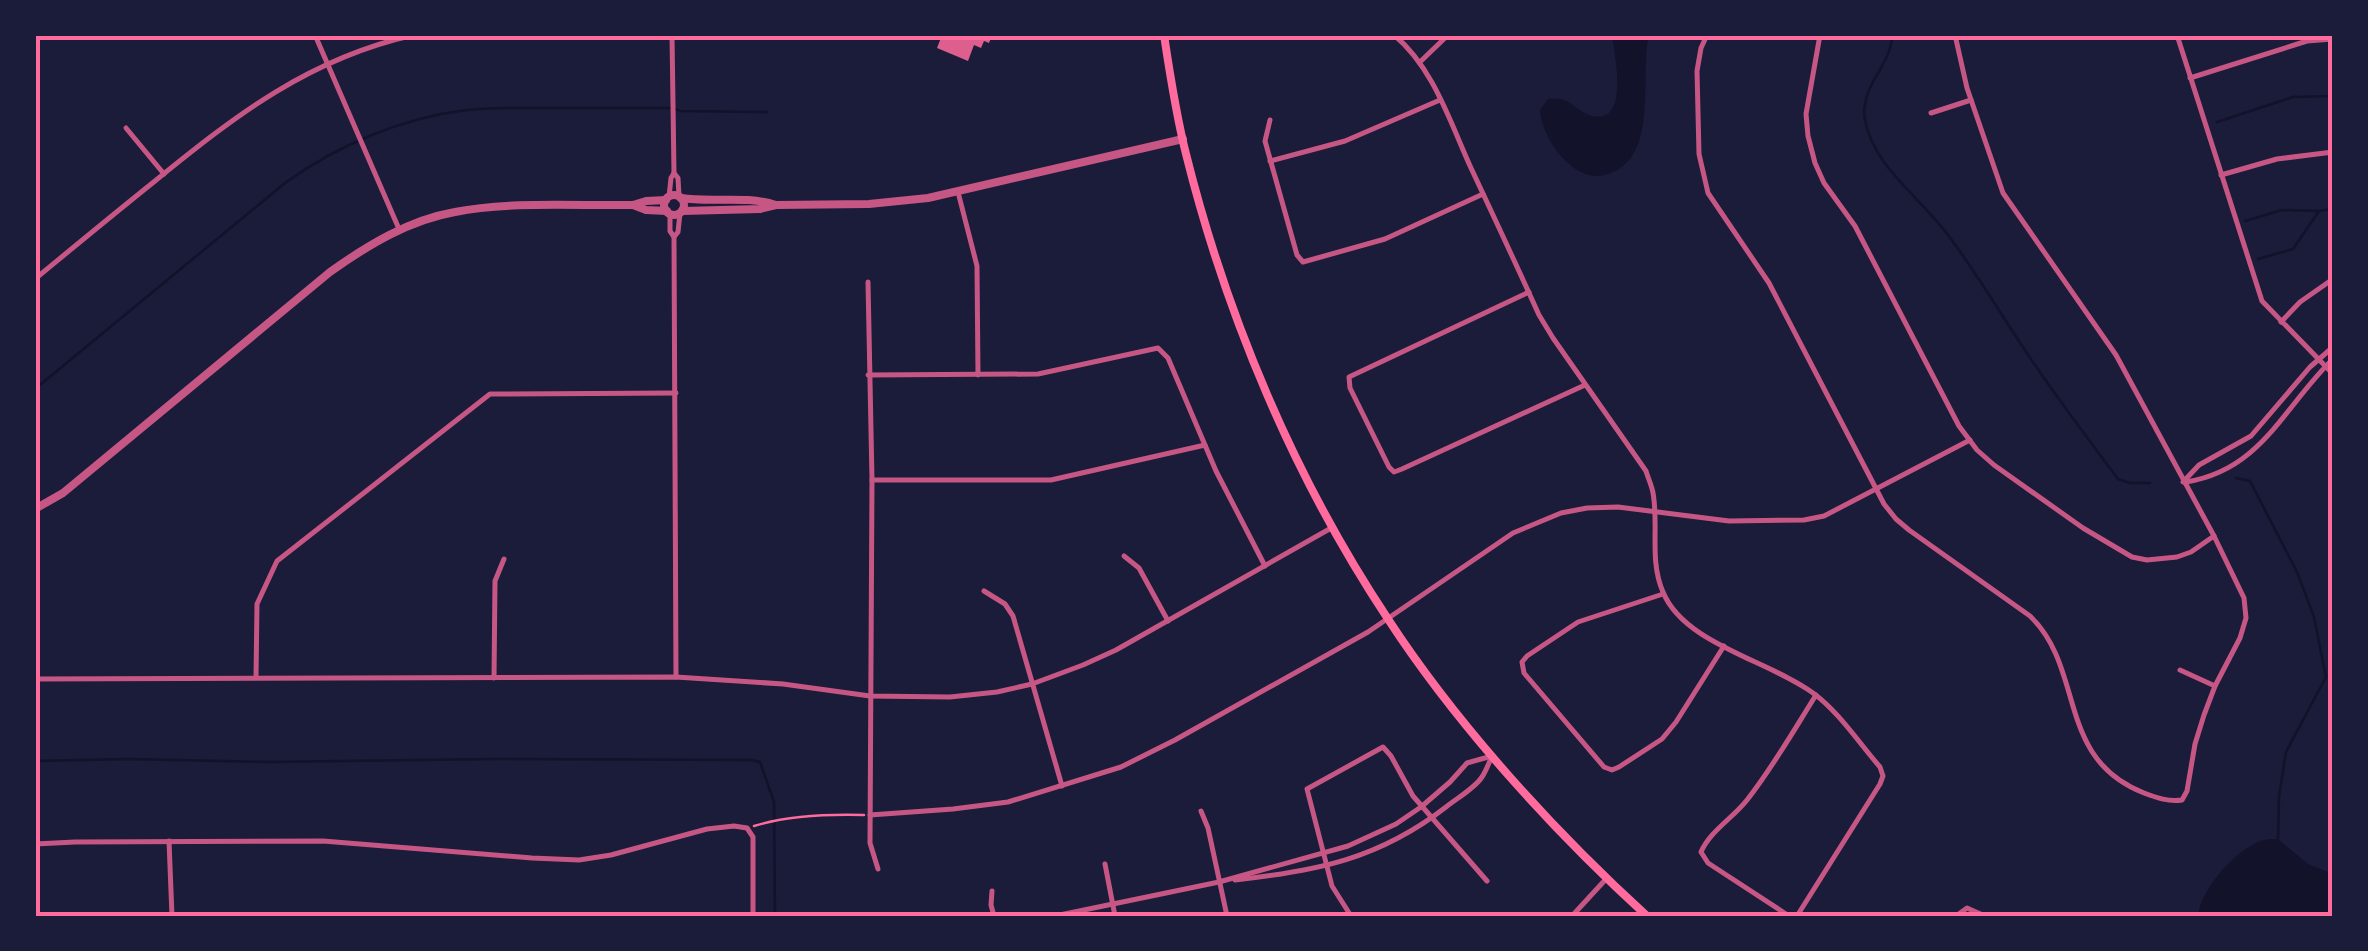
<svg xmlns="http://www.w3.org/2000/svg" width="2368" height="951" font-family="'Roboto Condensed',sans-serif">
  <rect width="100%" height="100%" fill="#1b1b3a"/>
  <g fill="#12122b">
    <path d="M1612,35h37c-10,40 12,126 -44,140 -13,3 -26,-2 -36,-11 -14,-12 -28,-35 -29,-54l8,-11c23,-3 26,12 44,17 39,9 22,-64 20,-81z"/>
    <path d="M2278,839l30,25 25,10v42h-41l-20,-4 -5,4h-69c2,-26 38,-67 63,-75 6,-2 11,-2 17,-2z"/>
  </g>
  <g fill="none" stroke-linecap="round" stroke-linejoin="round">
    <g stroke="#12122b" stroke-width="2.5">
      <path d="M1892,35c0,31 -33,50 -27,85 8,46 56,78 83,115 31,41 56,85 85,127 27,40 56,78 85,117l12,4h20"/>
      <polyline points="2217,122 2293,97 2333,96"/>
      <polyline points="2245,221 2282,210 2317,211"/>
      <polyline points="2258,259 2293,249 2319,211 2333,209"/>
      <path d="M35,389l250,-206c53,-38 116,-65 182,-73 25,-3 51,-2 77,-2 43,0 86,0 130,0l6,3 87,1"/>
      <polyline points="2236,478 2250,481 2297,572 2314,617 2326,677 2286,752 2279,796 2278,839"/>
      <polyline points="35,761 128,759 270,762 494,759 752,760 760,762 774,802 775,916"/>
    </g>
  </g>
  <polygon fill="#dd5f8e" points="942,35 997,35 995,40 991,38 989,43 984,41 981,48 974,45 968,61 937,48"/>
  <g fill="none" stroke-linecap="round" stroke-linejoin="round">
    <path stroke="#ff6b9d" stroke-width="2.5" d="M754,826c35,-11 74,-12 110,-11"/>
    <g stroke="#c65784" stroke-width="5">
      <polyline points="315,35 399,229"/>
      <polyline points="672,35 674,173 678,178 679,196"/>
      <path d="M1394,35c39,32 56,87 77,133 23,49 46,98 68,147l14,23 93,133c2,7 6,15 7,22 6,33 -4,67 10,99 21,52 107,69 150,101 26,19 46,50 67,74l3,9 -3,8 -83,132"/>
      <path d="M1707,35l-6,13 -4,23 2,83 9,39 61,90 115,221 12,15 13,11 121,86c56,54 25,142 114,177 13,5 25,9 38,7l5,-9 8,-47 9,-29 11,-29 25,-48 6,-20 -2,-20 -30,-62 -98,-181 -113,-162 -36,-105 -12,-53"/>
      <polyline points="1820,35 1806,114 1808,136 1815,163 1824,183 1855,226 1959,426 1977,450 1994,465 2083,528 2132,557 2147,560 2177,557 2191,552 2214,536"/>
      <polyline points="2177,35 2262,301 2333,374"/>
      <polyline points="1420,62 1448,35"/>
      <polyline points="2190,78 2307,41 2333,39"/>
      <polyline points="1931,113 1971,100"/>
      <polyline points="1270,120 1265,141 1297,255 1303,262 1385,239 1483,194"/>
      <polyline points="126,128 164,174"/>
      <polyline points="1270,161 1345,141 1440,100"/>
      <polyline points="2221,175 2277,159 2333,152"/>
      <polyline points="958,192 977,266 978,375"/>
      <polyline points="669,197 671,178 674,173"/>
      <polyline points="670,214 670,231 674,237 676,677"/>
      <polyline points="674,237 678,232 680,213"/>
      <path d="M35,279c40,-33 80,-66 120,-98 81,-66 155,-123 259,-146"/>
      <polyline points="868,282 872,480 870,843 878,869"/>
      <polyline points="1529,292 1349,377 1350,388 1389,467 1394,472 1402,469 1585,385"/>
      <polyline points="2281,322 2300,302 2333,279"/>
      <polyline points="868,375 1038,374 1158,348 1168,358 1216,471 1265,566"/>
      <polyline points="872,480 1051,480 1205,445"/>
      <polyline points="2183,482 2199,465 2251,436 2310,367 2333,347"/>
      <path d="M2186,482c76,-12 98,-76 147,-123"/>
      <polyline points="1124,556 1139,568 1168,621"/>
      <polyline points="984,591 1005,604 1013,616 1062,786"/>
      <polyline points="1663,594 1578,622 1527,656 1522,662 1524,673 1604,767 1612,770 1619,767 1662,739 1676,722 1724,646"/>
      <polyline points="2180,670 2215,686"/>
      <polyline points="256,677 257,604 277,561 490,394 676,393"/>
      <polyline points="494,678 495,581 504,559"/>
      <polyline points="35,679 676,677 783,684 870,696 950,697 997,692 1032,684 1083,665 1116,650 1333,527"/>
      <polyline points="1201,811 1208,828 1227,916"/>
      <polyline points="870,815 953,809 1008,802 1121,767 1175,740 1368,632 1513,533 1561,513 1587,508 1618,507 1729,521 1804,520 1824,516 1970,440"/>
      <polyline points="169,841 172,916"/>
      <polyline points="35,844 75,842 323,841 532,858 579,860 611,855 707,829 734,826 747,828 753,837 753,916"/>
      <polyline points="1105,864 1115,916"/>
      <path d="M1235,880c82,-9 144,-21 211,-73 11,-9 28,-18 36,-30 4,-6 7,-14 10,-21"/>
      <polyline points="992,891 991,905 994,916"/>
      <polyline points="1055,916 1219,882 1348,846 1396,824 1421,807 1450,782 1467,763 1492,756"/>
      <polyline points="1351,916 1332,886 1307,789 1383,747 1391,756 1413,796 1487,881"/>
      <polyline points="1572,916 1606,879"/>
      <path d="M1789,916l-81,-53 -7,-11c9,-21 32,-34 46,-52 26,-33 47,-70 69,-105"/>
      <polyline points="1956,916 1967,908 1985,916"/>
    </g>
    <g stroke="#c65784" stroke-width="8">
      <circle cx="674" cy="205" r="10"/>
      <path d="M681,198c32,5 64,-3 95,7"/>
      <polyline points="633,205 646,210 667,211"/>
      <polyline points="682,211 760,209 776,205 869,204 928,198 1183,139"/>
      <path d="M35,509l28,-16 267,-221c38,-27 79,-52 125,-60 55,-11 122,-6 178,-7l13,-4 20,-1"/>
    </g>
    <path stroke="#ff6b9d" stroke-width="8" d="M1164,35c6,40 12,80 22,119 41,164 109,325 202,465 69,106 166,212 259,297"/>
  </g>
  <rect width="2368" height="951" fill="none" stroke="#1b1b3a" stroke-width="75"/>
  <rect x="38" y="38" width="2292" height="876" fill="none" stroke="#ff6b9d" stroke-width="4"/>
</svg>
